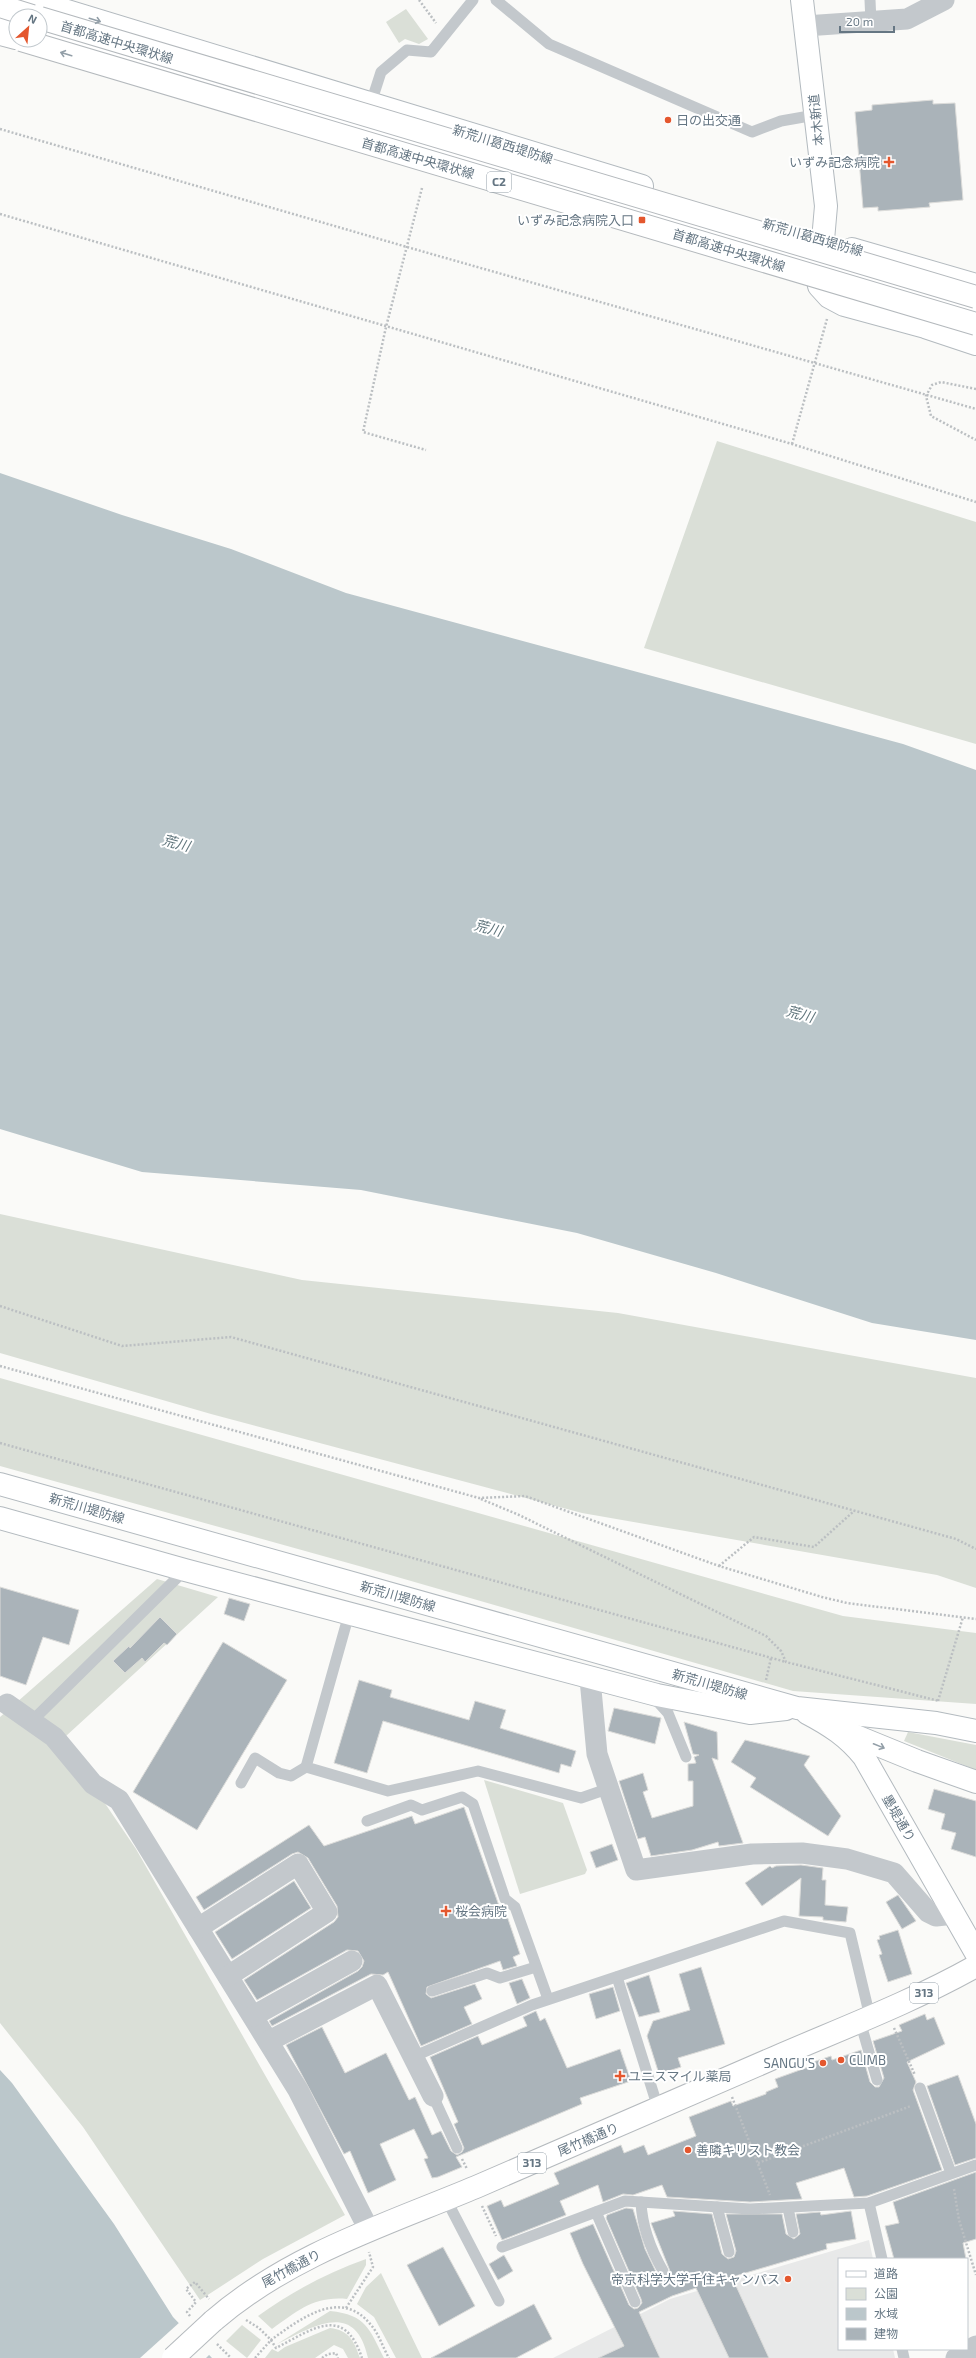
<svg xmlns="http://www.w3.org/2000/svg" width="976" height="2358" font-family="'Exo 2','Noto Sans JP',sans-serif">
  <rect width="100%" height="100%" fill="#fafaf8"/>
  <polygon fill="#e8e9e9" points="869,2240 873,2259 839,2259 839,2349 893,2349 895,2358 553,2358 670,2299"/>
  <g fill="#dadfd7">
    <polygon points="406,9 428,39 419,44 405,39 399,43 386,22"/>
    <polygon points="717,441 976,522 976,744 644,648"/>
    <polygon points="0,1214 302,1280 618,1313 976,1378 976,1588 937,1575 582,1513 211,1414 0,1353"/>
    <polygon points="0,1378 843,1616 976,1633 976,1704 793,1691 359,1566 0,1466"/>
    <polygon points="157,1579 218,1597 54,1747 102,1799 136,1849 345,2215 263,2259 200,2300 83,2127 0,2023 0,1717"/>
    <polygon points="908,1732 976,1745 976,1770 904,1741"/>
    <polygon points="484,1780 563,1803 587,1870 585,1874 520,1894"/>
    <path d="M366,2259v6l-19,34c-34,-3 -49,12 -75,30l-14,-13c33,-24 69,-43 108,-57z"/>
    <polygon points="381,2273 422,2358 396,2358 374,2317 357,2304 366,2287"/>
    <path d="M330,2311c37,4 39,18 54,47h-16c-13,-59 -55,-31 -91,-14z"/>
    <polygon points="242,2325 261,2340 247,2358 226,2341"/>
    <path d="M330,2328c19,2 24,13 30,30h-12l-5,-9 -9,-4 -19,13h-50l7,-9 6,3 7,-5z"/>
  </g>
  <g fill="#bbc7cb">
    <polygon points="0,473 122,515 231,549 346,593 903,744 976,770 976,1340 872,1323 716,1273 577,1233 361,1190 142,1172 0,1129"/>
    <polygon points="0,2070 12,2083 114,2224 173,2317 212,2358 0,2358"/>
  </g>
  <polygon fill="#fafaf8" points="180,2322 210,2354 206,2358 140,2358"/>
  <g fill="#aab3b9" stroke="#dcdcda">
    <polygon points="933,100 933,104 955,103 963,200 929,203 930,207 878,211 878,207 863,208 855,112 872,110 872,105"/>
    <polygon points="0,1587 79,1610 69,1645 43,1637 26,1685 0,1676"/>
    <polygon points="229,1598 250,1604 244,1621 224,1614"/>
    <polygon points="160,1617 177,1634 167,1645 164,1643 145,1662 142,1658 125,1673 113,1661 129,1646 130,1648"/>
    <polygon points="223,1642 287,1680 197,1830 133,1792"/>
    <polygon points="359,1680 392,1690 390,1697 469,1720 475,1701 506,1710 500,1728 576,1751 571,1767 561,1764 559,1773 383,1721 367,1773 334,1763"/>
    <polygon points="614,1708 661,1718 655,1744 608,1731"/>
    <polygon points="684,1722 717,1732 718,1760 712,1758 743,1843 719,1846 718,1842 692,1850 651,1856 645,1837 638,1839 619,1781 643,1773 648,1790 643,1792 652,1818 693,1806 693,1781 688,1781 688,1764 696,1763 694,1757 699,1755 693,1754"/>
    <polygon points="745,1740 810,1756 804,1765 841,1816 828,1836 750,1787 756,1778 731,1762"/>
    <polygon points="934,1789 976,1801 976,1857 951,1849 956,1833 941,1829 945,1814 928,1809"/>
    <polygon points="464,1807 503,1917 507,1916 520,1954 513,1957 517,1966 503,1970 500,1961 427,1987 426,1994 431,1998 475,1984 482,1999 464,2007 472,2024 421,2046 388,1972 383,1975 371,1974 272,2026 269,2021 358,1971 362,1967 364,1961 358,1951 347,1950 257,2000 244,1980 334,1922 338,1917 337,1906 308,1858 298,1852 292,1854 204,1910 196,1897 309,1825 324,1846 412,1816 415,1824"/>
    <polygon points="612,1844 618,1860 596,1868 590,1852"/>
    <polygon points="801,1865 823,1868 822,1880 826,1880 825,1905 848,1907 846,1922 823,1920 823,1917 799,1916 801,1878 762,1906 745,1883 770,1866 772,1868 776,1866"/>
    <polygon points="294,1881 311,1908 232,1959 215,1932"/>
    <polygon points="898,1895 916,1921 902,1929 886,1902"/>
    <polygon points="898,1930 912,1974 888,1982 879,1955 882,1954 877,1940 880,1939 879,1936"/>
    <polygon points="701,1967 725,2044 678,2058 681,2067 659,2074 647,2036 653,2021 690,2010 679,1974"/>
    <polygon points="649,1975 660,2012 639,2017 626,1983"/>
    <polygon points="522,1979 530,1998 517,2004 509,1983"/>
    <polygon points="613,1987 620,2011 596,2019 589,1994"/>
    <polygon points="536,2011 540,2021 545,2018 567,2068 620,2049 631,2081 580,2098 582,2104 456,2157 462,2167 438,2177 432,2178 424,2159 428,2158 414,2129 380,2144 396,2180 368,2193 350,2151 344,2154 286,2045 322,2027 345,2073 386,2053 409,2100 415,2097 432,2135 441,2131 451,2151 457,2155 462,2152 464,2148 454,2124 458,2122 430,2057 478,2036 482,2045 527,2026 523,2017"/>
    <polygon points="925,2014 927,2020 934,2017 945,2044 907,2062 916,2082 913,2090 942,2170 867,2196 854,2197 844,2168 796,2183 802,2199 750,2202 667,2197 662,2185 633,2195 623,2194 603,2202 598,2185 560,2201 566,2215 502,2240 487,2206 501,2200 504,2207 559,2184 554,2173 621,2145 624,2153 644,2145 648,2155 696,2136 689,2117 731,2101 733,2106 766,2094 766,2092 778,2087 775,2079 811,2066 810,2063 831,2056 832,2060 861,2050 870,2082 875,2087 879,2087 884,2078 873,2041 902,2031 899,2025"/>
    <polygon points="958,2075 976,2124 976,2158 955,2165 927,2086"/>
    <polygon points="976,2172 976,2239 963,2243 966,2259 894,2259 885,2226 899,2223 893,2202"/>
    <polygon points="626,2208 633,2209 645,2249 657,2274 662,2278 667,2277 670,2271 651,2223 675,2216 673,2211 712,2214 722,2254 728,2259 734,2257 736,2251 726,2214 782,2214 786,2234 794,2239 800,2234 796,2214 820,2212 821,2215 851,2211 856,2239 826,2244 827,2249 732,2277 769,2358 729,2358 696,2288 672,2296 639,2312 660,2358 598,2358 624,2346 583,2264 570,2233 593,2224 629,2305 634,2309 638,2308 642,2303 641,2299 606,2218 607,2215"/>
    <polygon points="443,2247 475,2306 439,2326 407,2265"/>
    <polygon points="504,2255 513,2271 498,2280 489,2264"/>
    <polygon points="534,2304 552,2339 516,2358 431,2358"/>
  </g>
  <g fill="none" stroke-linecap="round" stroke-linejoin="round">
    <g stroke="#b3babf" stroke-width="24">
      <g id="secondary">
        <polyline points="31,0 642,186"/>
        <polyline points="802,0 826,206 823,240 817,274 819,286 829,297 844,305 925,327 976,344"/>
        <polyline points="0,19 16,24"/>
        <polyline points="40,31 818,266 976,311"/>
        <polyline points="852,249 976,285"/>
        <polyline points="0,1484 797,1708 936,1723 976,1731"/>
        <polyline points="0,1518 185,1570 657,1695 750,1713 786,1709"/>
        <path d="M807,1713c23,12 41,24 57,44l112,196"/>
        <polyline points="846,1732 917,1761 976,1782"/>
      </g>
    </g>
    <g stroke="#b5babe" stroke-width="24">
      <path id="primary" d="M213,2321c76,-66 172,-96 263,-134 100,-43 200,-86 300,-130 67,-29 136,-55 200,-91"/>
    </g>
    <g stroke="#b4b9bd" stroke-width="24">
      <polyline id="highway" points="0,34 16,38"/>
    </g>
    <g stroke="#bbbfc2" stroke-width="2.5" stroke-dasharray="2 2" stroke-linecap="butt">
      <polyline points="419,0 436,23"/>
      <polyline points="0,129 407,247 976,409"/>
      <polyline points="422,188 386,327 363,432 426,450"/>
      <polyline points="0,214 792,444 976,502"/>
      <polyline points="976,389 941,382 932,385 926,396 931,416 976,440"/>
      <polyline points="792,444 827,319"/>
      <polyline points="0,1306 122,1346 231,1337 956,1539 976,1549"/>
      <polyline points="0,1366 479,1498 525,1496 719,1566 822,1597 847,1603 976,1619"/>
      <polyline points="0,1443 786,1662"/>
      <polyline points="481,1499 519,1515 766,1636 781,1651 786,1662 939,1701"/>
      <polyline points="719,1566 754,1537 814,1547 854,1511"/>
      <polyline points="766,1680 771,1658"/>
      <polyline points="938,1701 963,1617"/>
      <polyline points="894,2028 915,2075"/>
      <polyline points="732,2097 770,2195"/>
      <polyline points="462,2159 467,2169"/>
      <polyline points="758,2163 911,2106"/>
      <polyline points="954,2189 959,2220 976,2275"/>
      <polyline points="482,2206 496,2236"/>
      <polyline points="346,2308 373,2267 369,2252"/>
      <polyline points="190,2316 187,2312 196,2302 186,2289 195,2282 209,2299"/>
      <path d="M246,2320l13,8 12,12c29,-21 70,-53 100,-15 8,9 12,23 18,33"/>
      <polyline points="217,2344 231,2358"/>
      <path d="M255,2358l16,-18 5,8c37,-19 68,-44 86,10"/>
      <polyline points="322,2358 328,2354 336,2353 338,2358"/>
    </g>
    <g stroke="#c3c8cc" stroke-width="11">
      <polyline points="496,0 549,44 752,132 781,121 815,115"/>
      <polyline points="870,0 871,22"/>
      <polyline points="371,103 381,72 407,50 431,52 473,0"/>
      <polyline points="349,1614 306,1767 388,1791 478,1771 581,1798 607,1789"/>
      <polyline points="657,1695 658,1702 668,1713 686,1757"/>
      <polyline points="32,1721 185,1570"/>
      <polyline points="241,1783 255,1758 279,1773 291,1776 306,1767"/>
      <polyline points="367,1821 411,1805 422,1810 462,1797 473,1804 505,1899 515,1907 548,1999"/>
      <polyline points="617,1977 658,2108"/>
      <polyline points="432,1991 487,1973 500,1978 536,1967"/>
      <polyline points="860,2021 877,2080"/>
      <polyline points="415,2056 532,2005 784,1921 850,1933 870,2017"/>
      <polyline points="920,2088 951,2173"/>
      <polyline points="433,2096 457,2148"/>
      <polyline points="446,2199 499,2301"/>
      <path d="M641,2202c1,24 10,48 22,69"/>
      <polyline points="869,2203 882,2259"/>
      <polyline points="717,2207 729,2252"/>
      <polyline points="788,2208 793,2232"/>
      <polyline points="596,2212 635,2302"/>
      <polyline points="502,2247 625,2201 750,2209 869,2203 976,2165"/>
      <polyline points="902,2349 904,2358"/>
    </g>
    <g stroke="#c3c8cc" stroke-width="21">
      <polyline points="805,26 907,19 944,0"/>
      <polyline points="590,1679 597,1754 636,1870 752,1854 802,1853 847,1859 894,1873 928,1912 936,1916 954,1914"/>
      <polyline points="7,1704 54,1737 93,1784 119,1800 298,2090 369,2230"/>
      <polyline points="198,1928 298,1864 327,1912 228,1976"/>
      <polyline points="253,2016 352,1961"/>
      <polyline points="269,2041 377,1985 433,2096"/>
      <polyline points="956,2358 976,2346"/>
    </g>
    <use href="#secondary" stroke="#fff" stroke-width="22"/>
    <use href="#primary" stroke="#fff" stroke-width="22"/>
    <use href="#highway" stroke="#fff" stroke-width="22"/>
    <g stroke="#b5babe" stroke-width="24" stroke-linecap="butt">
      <polyline id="primary-bridge" points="173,2358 213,2321"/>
    </g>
    <g stroke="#b4b9bd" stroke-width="24" stroke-linecap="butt">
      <g id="highway-bridge">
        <polyline points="0,6 32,16"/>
        <polyline points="40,18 976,297"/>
        <polyline points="21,40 976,324"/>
      </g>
    </g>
    <use href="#primary-bridge" stroke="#fff" stroke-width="22"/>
    <use href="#highway-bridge" stroke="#fff" stroke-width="22"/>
  </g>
  <defs><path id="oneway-shaft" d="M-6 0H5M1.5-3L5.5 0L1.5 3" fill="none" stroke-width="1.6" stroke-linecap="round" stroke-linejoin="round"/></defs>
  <g stroke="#939fa8">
    <use href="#oneway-shaft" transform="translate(95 20) rotate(17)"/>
    <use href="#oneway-shaft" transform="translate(66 54) rotate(-163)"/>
    <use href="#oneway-shaft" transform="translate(879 1746) rotate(22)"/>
  </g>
  <g fill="#e4572e" stroke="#fff" stroke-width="1.5">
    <circle cx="668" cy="120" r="4"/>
    <path d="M887 156h4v4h4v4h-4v4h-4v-4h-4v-4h4z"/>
    <rect x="638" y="216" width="8" height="8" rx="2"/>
    <path d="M444 1905h4v4h4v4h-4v4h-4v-4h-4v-4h4z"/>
    <circle cx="841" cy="2060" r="4"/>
    <circle cx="823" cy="2063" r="4"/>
    <path d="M618 2070h4v4h4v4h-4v4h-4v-4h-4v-4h4z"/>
    <circle cx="688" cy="2150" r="4"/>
    <circle cx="788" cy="2279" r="4"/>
  </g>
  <g text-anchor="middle" stroke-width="4" stroke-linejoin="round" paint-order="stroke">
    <g fill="#fff" stroke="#939fa8" stroke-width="1">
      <rect x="487" y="172" width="24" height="20" rx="3"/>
      <rect x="910" y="1983" width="28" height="20" rx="3"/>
      <rect x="518" y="2153" width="28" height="20" rx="3"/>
    </g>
    <g font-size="12" font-weight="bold" fill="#657683">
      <text x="499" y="186">C2</text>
      <text x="924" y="1997">313</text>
      <text x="532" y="2167">313</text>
    </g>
    <g font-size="13" fill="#657683" stroke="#fff">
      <text transform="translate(117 42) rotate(17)" y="5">首都高速中央環状線</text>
      <text transform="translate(816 120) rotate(-96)" y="5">本木新道</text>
      <text transform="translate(503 144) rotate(17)" y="5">新荒川葛西堤防線</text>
      <text transform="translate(418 158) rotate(16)" y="5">首都高速中央環状線</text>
      <text transform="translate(813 237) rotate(16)" y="5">新荒川葛西堤防線</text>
      <text transform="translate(729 250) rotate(17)" y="5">首都高速中央環状線</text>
      <text transform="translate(87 1508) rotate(16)" y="5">新荒川堤防線</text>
      <text transform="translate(398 1596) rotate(16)" y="5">新荒川堤防線</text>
      <text transform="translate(710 1684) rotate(16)" y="5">新荒川堤防線</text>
      <text transform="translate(899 1818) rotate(60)" y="5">墨堤通り</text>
      <text transform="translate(588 2139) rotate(-23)" y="5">尾竹橋通り</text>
      <text transform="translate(291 2268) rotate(-28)" y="5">尾竹橋通り</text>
    </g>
    <g font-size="13" fill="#657683" stroke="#fff" text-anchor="start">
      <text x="676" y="125">日の出交通</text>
      <text x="880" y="167" text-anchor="end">いずみ記念病院</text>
      <text x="634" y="225" text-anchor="end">いずみ記念病院入口</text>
      <text x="455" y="1916">桜会病院</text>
      <text x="849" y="2065">CLIMB</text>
      <text x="815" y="2068" text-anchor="end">SANGU'S</text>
      <text x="628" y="2081">ユニスマイル薬局</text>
      <text x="696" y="2155">善隣キリスト教会</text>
      <text x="780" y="2284" text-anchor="end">帝京科学大学千住キャンパス</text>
    </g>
    <g font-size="14" font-style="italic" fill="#60757c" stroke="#fff">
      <text transform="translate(176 843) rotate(15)" y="5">荒川</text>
      <text transform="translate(488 928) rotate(15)" y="5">荒川</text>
      <text transform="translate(800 1014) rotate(15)" y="5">荒川</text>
    </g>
  </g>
  <rect x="838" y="2258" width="130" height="92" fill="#ffffff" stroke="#c1c8cd"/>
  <rect x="846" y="2271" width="20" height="6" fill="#ffffff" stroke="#c1c8cd"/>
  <text x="874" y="2278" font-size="12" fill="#657683">道路</text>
  <rect x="846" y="2288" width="20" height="12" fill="#dadfd7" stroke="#c1c8cd"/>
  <text x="874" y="2298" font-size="12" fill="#657683">公園</text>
  <rect x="846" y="2308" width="20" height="12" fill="#bbc7cb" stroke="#c1c8cd"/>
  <text x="874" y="2318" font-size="12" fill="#657683">水域</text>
  <rect x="846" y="2328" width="20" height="12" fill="#aab3b9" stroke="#c1c8cd"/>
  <text x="874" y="2338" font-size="12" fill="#657683">建物</text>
  <g transform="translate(28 28) rotate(27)"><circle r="19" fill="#ffffff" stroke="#c1c8cd"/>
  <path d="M0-3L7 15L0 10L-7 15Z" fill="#e4572e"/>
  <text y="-6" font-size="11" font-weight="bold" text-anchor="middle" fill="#657683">N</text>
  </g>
  <path d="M840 26v6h54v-6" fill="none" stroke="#657683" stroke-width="2"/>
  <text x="846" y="26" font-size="12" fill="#657683" stroke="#ffffff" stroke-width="3" paint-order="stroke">20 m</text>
</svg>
